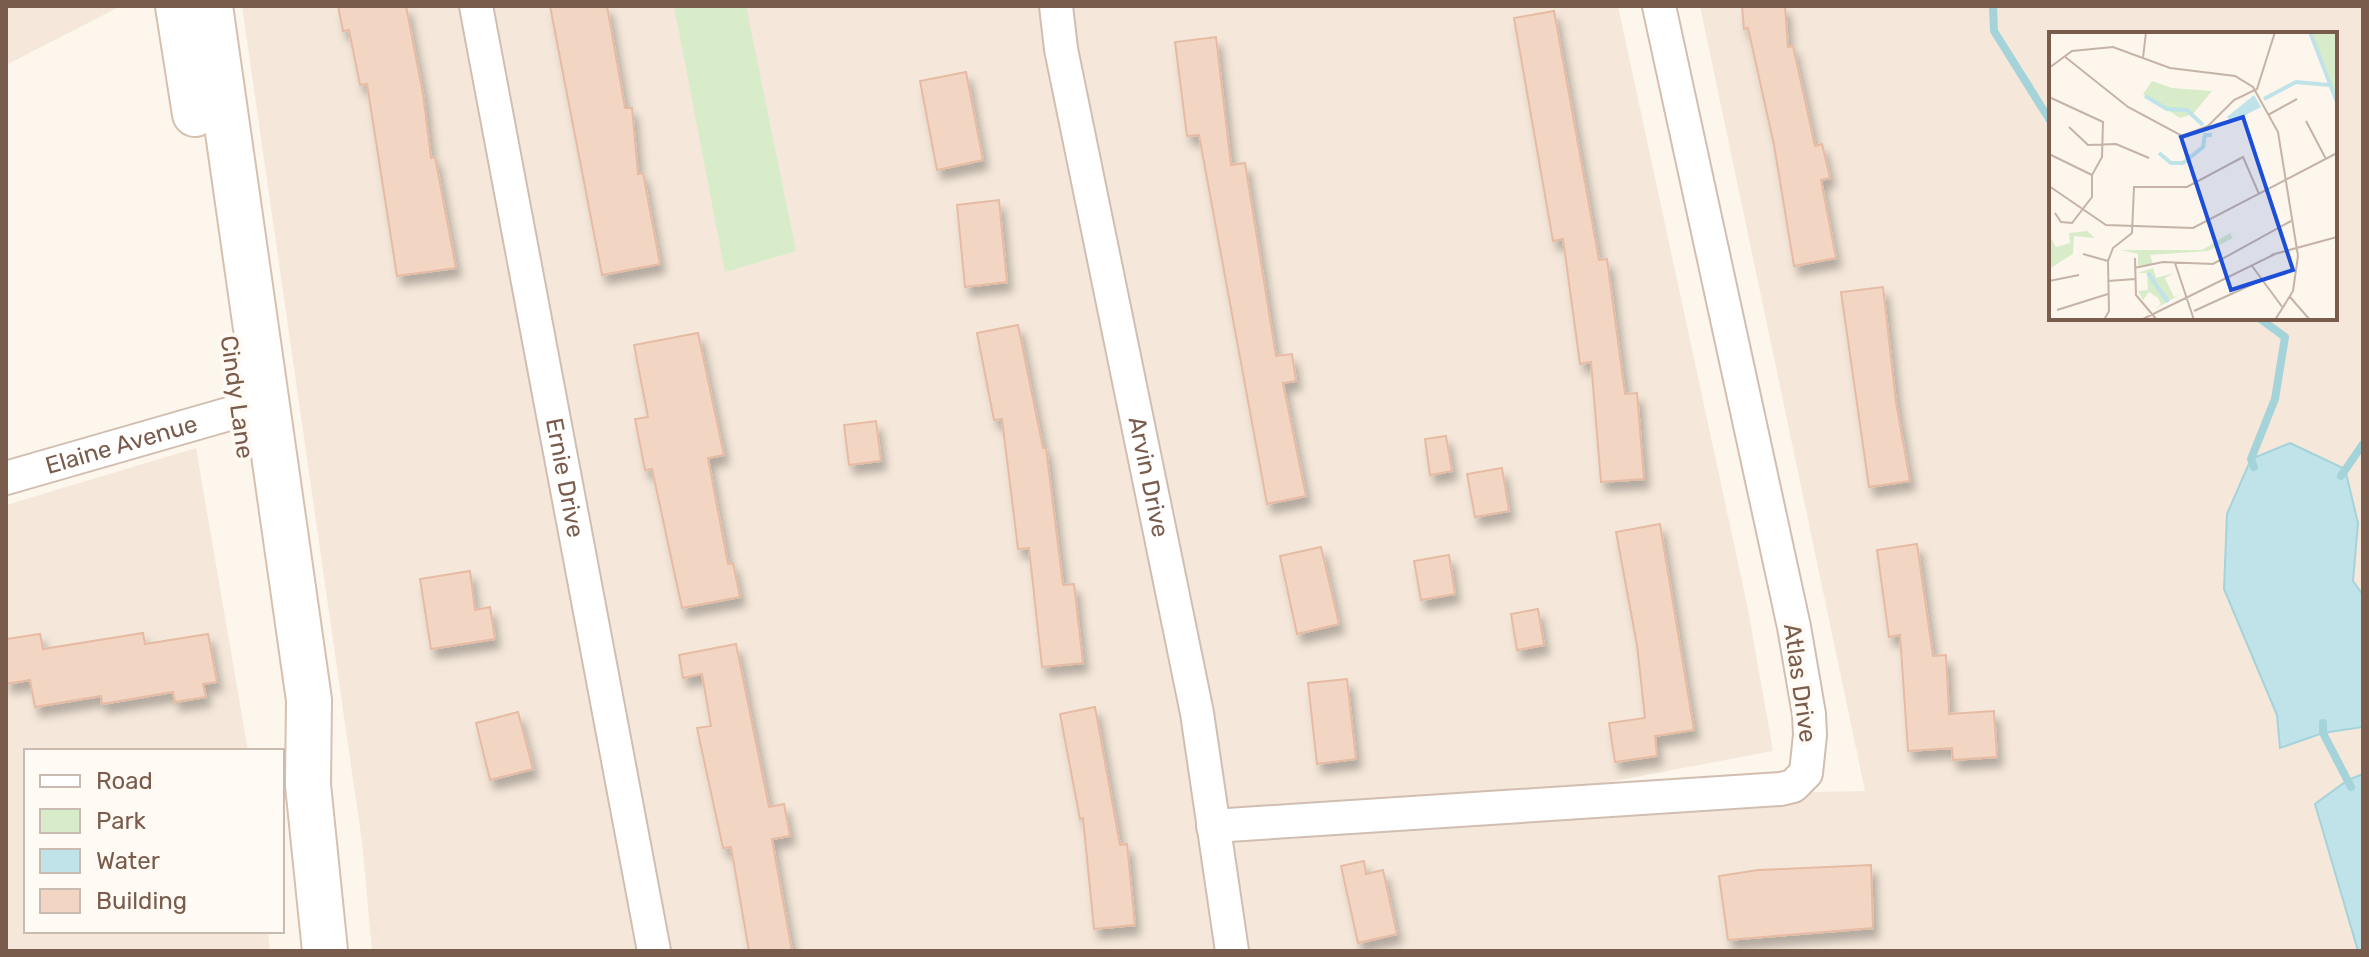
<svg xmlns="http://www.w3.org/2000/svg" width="2369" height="957" font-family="Rubik,sans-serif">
  <defs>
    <filter id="shadow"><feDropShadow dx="5" dy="9" stdDeviation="4" flood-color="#0004"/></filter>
  </defs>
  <rect width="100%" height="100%" fill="#fdf6ec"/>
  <g fill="#f5e8da" fill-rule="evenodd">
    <polygon points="6,6 121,6 6,65"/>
    <path d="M242,6h1376l130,603 25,142 -248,47 340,-7 -165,-785h663v945h-1991l-10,-109zM2051,34h284v284h-284z"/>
    <polygon points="196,448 248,751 26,751 26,931 268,931 270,951 6,951 6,505"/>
  </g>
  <polygon fill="#d8ecc9" points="674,6 746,6 796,251 725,272"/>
  <g fill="#bfe3e8" stroke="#a5d3da" stroke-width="2">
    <polygon points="2290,443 2345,469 2358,523 2353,581 2363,595 2363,727 2323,733 2280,748 2277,715 2224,589 2227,514 2251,459"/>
    <polygon points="2363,774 2363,951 2358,951 2315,804 2348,780"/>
  </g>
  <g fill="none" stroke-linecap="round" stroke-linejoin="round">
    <g stroke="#a5d3da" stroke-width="8">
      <polyline points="1993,6 1994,31 2051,122"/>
      <polyline points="2254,467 2251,459 2275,399 2285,337 2259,318"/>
      <polyline points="2341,476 2363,444"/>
      <polyline points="2323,723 2323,733 2351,787"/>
    </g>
  </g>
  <g fill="#f3d5c3" stroke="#e6bba3" stroke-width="2" filter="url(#shadow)">
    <polygon points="338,6 406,6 423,94 431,158 435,157 456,268 397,276 367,84 360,85 349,30 343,31"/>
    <polygon points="550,6 607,6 625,108 632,108 638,174 643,173 660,264 602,275"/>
    <polygon points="1742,6 1785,6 1788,47 1793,46 1815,146 1822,144 1830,178 1821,180 1836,258 1794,266 1774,145 1748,28 1744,29"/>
    <polygon points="1554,11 1599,260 1607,259 1625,394 1637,393 1644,479 1601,482 1591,362 1580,364 1563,239 1553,241 1514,18"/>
    <polygon points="1216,37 1231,165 1245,163 1276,356 1292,354 1296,381 1283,383 1306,496 1267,504 1199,135 1187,136 1175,42"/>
    <polygon points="966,72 983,160 937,170 920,81"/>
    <polygon points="999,200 1007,282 965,287 957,205"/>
    <polygon points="1883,287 1896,402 1910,481 1869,487 1841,292"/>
    <polygon points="1018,325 1043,448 1046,448 1063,585 1074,584 1083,663 1042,667 1029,548 1018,549 1002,419 994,420 977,333"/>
    <polygon points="698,333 724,455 708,458 728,564 733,563 740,597 682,608 652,469 645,470 635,419 648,417 634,345"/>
    <polygon points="876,421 881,461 849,465 844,425"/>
    <polygon points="1446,436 1452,471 1430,475 1425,439"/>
    <polygon points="1502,468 1509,511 1475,517 1467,474"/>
    <polygon points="1660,524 1694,730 1655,736 1657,756 1615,762 1609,723 1645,718 1637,645 1616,532"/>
    <polygon points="1917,544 1933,656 1946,655 1949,714 1994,711 1997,757 1953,760 1952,748 1908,751 1900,635 1889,637 1877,550"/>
    <polygon points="1321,547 1339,624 1297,634 1280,556"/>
    <polygon points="1449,555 1455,594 1421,600 1414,561"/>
    <polygon points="470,571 475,610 490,607 495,639 431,649 420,579"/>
    <polygon points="1538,609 1544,645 1517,650 1511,614"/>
    <polygon points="143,633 145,644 208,634 217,682 203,684 206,697 175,702 173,692 102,704 101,696 35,707 30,680 6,684 6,639 40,634 43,649"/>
    <polygon points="736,644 769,807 784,804 790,836 772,839 792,951 749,951 731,847 723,848 697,728 711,726 702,674 683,678 679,655"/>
    <polygon points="1347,679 1356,759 1317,764 1308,683"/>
    <polygon points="1095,707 1120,845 1127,844 1135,925 1094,929 1083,818 1080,819 1060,714"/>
    <polygon points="518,712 533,769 490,780 476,723"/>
    <polygon points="1364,861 1366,874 1383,870 1397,934 1358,943 1341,866"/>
    <polygon points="1871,865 1873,928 1728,940 1719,876 1758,870"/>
  </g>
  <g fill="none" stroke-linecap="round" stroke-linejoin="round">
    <g stroke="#d1beb0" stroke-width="36">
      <g id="minor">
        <path id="s1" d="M476,6l178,945"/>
        <path id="s2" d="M1056,6l5,43 136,664 35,238"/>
        <path id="s3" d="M6,478l233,-67"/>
        <polyline points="1213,826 1781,789 1793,786 1806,773 1810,735 1809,714 1794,627 1659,6"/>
      </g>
    </g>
    <g stroke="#d6c0b0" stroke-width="48">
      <g id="secondary">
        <polyline points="178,6 195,114"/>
        <polyline points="210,6 309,700 308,785 325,951"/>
      </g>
    </g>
    <use href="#minor" stroke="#fff" stroke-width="32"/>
    <use href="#secondary" stroke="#fff" stroke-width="44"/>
  </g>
  <g text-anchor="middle" stroke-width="8" stroke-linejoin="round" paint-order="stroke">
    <g font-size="24" fill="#7a5c4d" stroke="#fffaf3">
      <text transform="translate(237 397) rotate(82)" y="8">Cindy Lane</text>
      <text dy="8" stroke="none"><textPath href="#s3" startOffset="120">Elaine Avenue</textPath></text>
      <text dy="8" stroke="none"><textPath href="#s2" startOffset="480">Arvin Drive</textPath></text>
      <text dy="8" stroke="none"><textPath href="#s1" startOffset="480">Ernie Drive</textPath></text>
      <text transform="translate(1800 683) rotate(82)" y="8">Atlas Drive</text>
    </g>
  </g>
  <g transform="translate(2049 32)">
    <rect width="288" height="288" fill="#fdf6ec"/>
    <path d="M261,0h27v70l-7,-13zM103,49l20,7 40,3 -19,23 -13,4 -37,-24zM38,199l8,7 -21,-2 -1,18 -24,15v-34l7,12 14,-4 -1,-10zM181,201l3,5 -25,13 -58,4 3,9 -15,2v-12l-17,-4h81zM104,236l3,10 18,-5 -9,5 9,19 9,-4 -28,16 6,-5 -3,-6 -9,-6 -6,8 -5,-9 10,-1 -1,-17h-10z" fill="#d8ecc9"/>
    <path d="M205,63l7,12 -29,15 -5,-5z" fill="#bfe3e8"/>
    <path fill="none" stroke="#bfe3e8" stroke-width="4" d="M261,0l27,70M96,64l22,13 20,1 16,15M215,67l32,-17 33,3M110,121l12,10h12l20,-16 2,-12h7M99,241l20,29"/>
    <path fill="none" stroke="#c5b3a7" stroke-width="2" d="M15,24l64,51 54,29 26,-10 26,-26 23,-11 18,-57M94,26l3,-26M0,36l23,-17 41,-4 57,21 65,8 18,11 25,45 20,124 -5,35 -18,29M0,65l54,25 -1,35 -10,18v22l-20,26 -11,-1 -6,-9M219,83l29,-16M257,89l20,38M20,95l19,18 28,-1 33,14M0,122l43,21M0,154l57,39 87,3 144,-75M34,222l25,7M222,223l66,-18M86,226l1,37 21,25M126,231l19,57M203,234l31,42M85,236l29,-6 50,2 78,-43M0,249l30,-6M59,249l27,-2M241,265l20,23M8,278l51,-16M145,279l68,-31M55,288l5,-9 -1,-50 5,-13 19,-15 2,-46h53l56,-30 16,37M92,288l134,-66"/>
    <path fill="#1d4ed8" fill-opacity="0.15" stroke="#1d4ed8" stroke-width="4" d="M194,85l50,153 -62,20 -50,-153z"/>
    <rect width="288" height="288" fill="none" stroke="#7a5c4d" stroke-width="4"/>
  </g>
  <rect width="2369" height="957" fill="none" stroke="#7a5c4d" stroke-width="16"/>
  <rect x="24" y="749" width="260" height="184" fill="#fffaf3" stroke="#cabbb1" stroke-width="2"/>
  <rect x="40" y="775" width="40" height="12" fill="#ffffff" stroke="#cabbb1" stroke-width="2"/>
  <text x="96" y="789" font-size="24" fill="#7a5c4d">Road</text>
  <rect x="40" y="809" width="40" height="24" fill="#d8ecc9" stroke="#cabbb1" stroke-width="2"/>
  <text x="96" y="829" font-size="24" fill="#7a5c4d">Park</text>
  <rect x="40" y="849" width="40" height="24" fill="#bfe3e8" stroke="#cabbb1" stroke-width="2"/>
  <text x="96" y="869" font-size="24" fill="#7a5c4d">Water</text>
  <rect x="40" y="889" width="40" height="24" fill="#f3d5c3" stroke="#cabbb1" stroke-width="2"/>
  <text x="96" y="909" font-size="24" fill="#7a5c4d">Building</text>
</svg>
